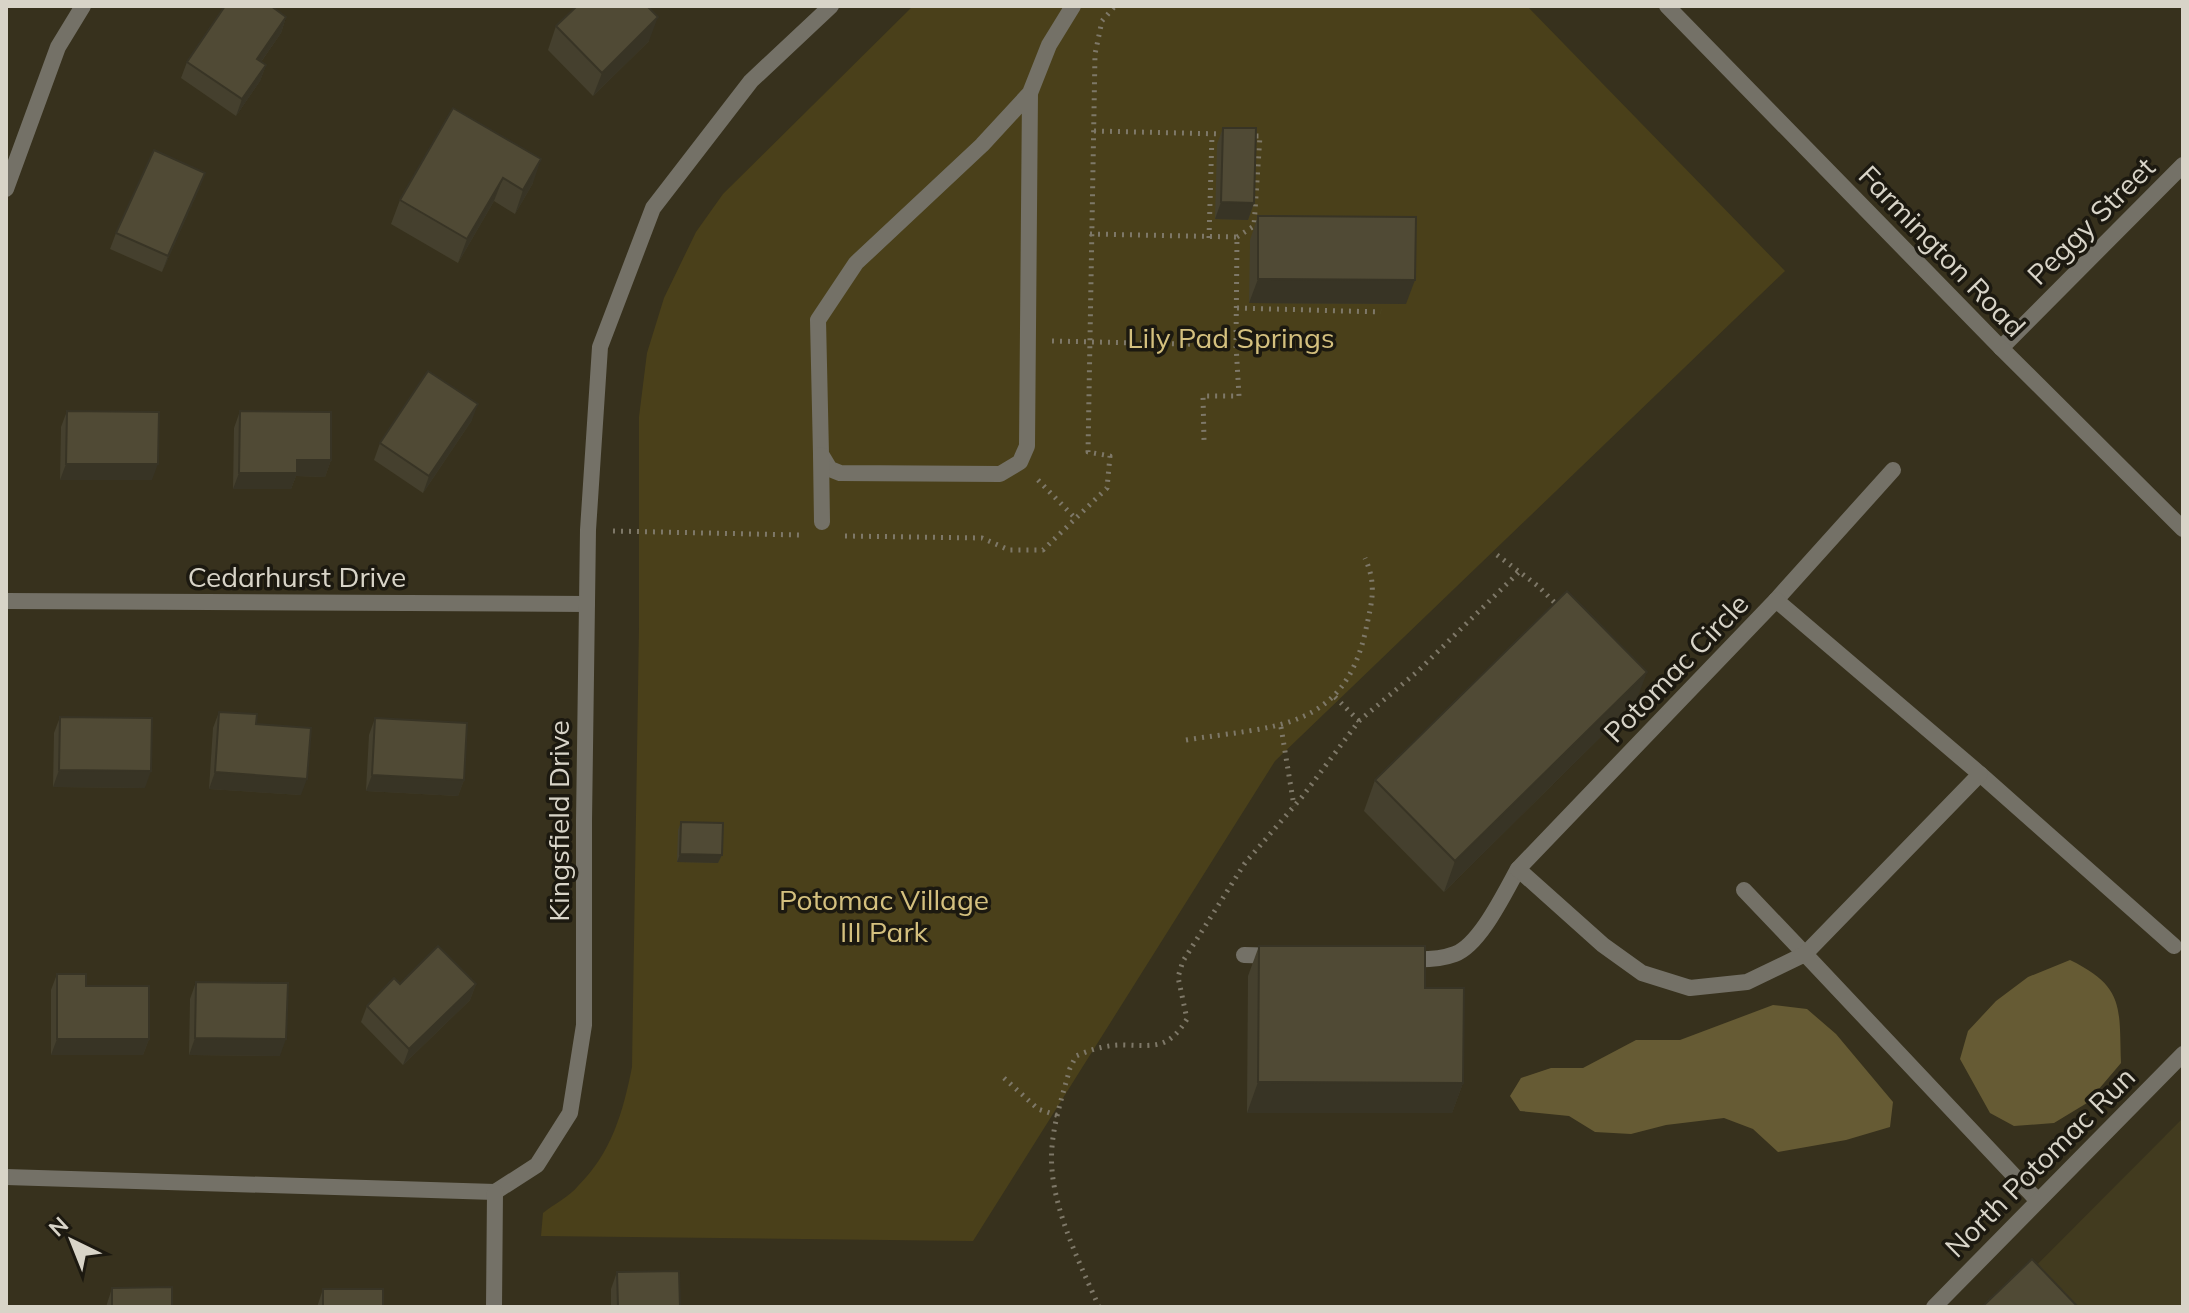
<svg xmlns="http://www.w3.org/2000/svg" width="2189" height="1313" font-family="Mulish,sans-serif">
  <rect width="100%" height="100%" fill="#37311d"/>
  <polygon fill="#423b1f" points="2183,1118 2183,1307 1995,1307"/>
  <path fill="#4a401a" d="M913,6h614l258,265 -510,490 -302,480 -432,-5 2,-23c11,-9 26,-16 35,-27 34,-34 45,-74 54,-119l7,-439v-211l8,-64 17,-55 32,-66 27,-38z"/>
  <g fill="#665b34">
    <path d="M2070,960c55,27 49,47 51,103l-34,40 -33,20 -40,3 -24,-13 -30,-54 8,-28 28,-30 32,-24z"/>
    <polygon points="1773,1005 1807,1009 1836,1034 1893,1102 1890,1127 1846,1140 1778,1152 1753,1129 1724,1118 1666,1125 1631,1134 1595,1132 1569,1116 1520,1111 1510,1096 1521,1078 1551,1068 1583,1068 1636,1040 1680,1040"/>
  </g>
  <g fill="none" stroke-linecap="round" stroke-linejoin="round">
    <g stroke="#7e7868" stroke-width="5" stroke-dasharray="2 6" stroke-linecap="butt">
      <polyline points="1094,131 1224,134"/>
      <polyline points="1090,234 1237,237 1236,345 1239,396 1203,396 1204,440"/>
      <polyline points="1237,237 1254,226 1260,136 1250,136"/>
      <polyline points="1209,238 1212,134"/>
      <polyline points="1237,308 1381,312"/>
      <polyline points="1052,341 1315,347"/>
      <polyline points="1038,480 1076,519"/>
      <polyline points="613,531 799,535"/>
      <polyline points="845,536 982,538 1009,550 1043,550 1107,488 1110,456 1088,452 1095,54 1102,21 1115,6"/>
      <polyline points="1497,555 1538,586 1560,608"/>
      <polyline points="1335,697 1359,721"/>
      <polyline points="1281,727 1294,806"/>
      <path d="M1186,740c86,-14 158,-8 180,-111 6,-28 11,-44 -1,-71"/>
      <polyline points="1004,1078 1038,1109 1059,1116"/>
      <path d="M1099,1307c-20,-46 -52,-108 -47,-160 2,-26 11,-53 18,-79l6,-12c16,-7 33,-12 51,-11 30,1 42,3 60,-26l-9,-42 5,-16 62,-98 57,-66 57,-76 59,-50 101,-99"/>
    </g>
    <g stroke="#747167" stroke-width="16">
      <polyline points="1030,93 1027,446 1020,462 1000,474 840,473 830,469 821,454 818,320 856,263 982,145 1030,93 1049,45 1073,6"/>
      <polyline points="821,455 822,522"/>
      <polyline points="1776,600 1893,470"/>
      <polyline points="1980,774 2174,946"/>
      <polyline points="1744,890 1805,954"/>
      <polyline points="1244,955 1278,956"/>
      <path d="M1405,959c16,1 34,1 50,-5 25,-9 50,-62 63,-85"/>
    </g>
    <g stroke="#747167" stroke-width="16">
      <polyline points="6,189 58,47 83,6"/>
      <polyline points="2001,348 2183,165"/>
      <polyline points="6,601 587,604"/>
      <polyline points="1805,954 1747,982 1690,988 1642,973 1603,945 1518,869 1776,600 1980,774 1805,954 2037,1200"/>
      <polyline points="6,1177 495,1192 537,1165 570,1113 584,1025 584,821 588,530 600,347 653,208 751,81 831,6"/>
      <polyline points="494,1307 495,1192"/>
      <polyline points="1934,1307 2183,1054"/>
    </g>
    <polyline stroke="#747167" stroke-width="16" points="1667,6 2001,348 2183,529"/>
  </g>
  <g fill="#45402e">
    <polygon points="286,17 281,33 261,62 266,65 260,81 236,116 181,78 187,62"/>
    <polygon points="556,26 649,41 593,96 548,50"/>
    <polygon points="453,108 533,183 515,214 494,201 458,263 391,224 400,200"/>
    <polygon points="1223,128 1254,203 1248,220 1215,219 1217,144"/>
    <polygon points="205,173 199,189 162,272 110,249 116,233"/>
    <polygon points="1258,216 1406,304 1249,303 1250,240"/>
    <polygon points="67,411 152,480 60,480 61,427"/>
    <polygon points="240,411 331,460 325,477 296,476 291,489 233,489 234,428"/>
    <polygon points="472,420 423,493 374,460 380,443"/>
    <polygon points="1636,702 1444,892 1364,811 1375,780"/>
    <polygon points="219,712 256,724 301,795 209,789 213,728"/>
    <polygon points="60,717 145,788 53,787 54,733"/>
    <polygon points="375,718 464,780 458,796 366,791 369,735"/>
    <polygon points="681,822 722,855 718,863 677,862 678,830"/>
    <polygon points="1259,946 1425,988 1463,1083 1452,1113 1247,1113 1248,976"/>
    <polygon points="57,974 86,986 149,1039 143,1055 51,1055 51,990"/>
    <polygon points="196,982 280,1056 189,1055 190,999"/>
    <polygon points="400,984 476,984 470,1000 403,1065 361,1022 367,1006"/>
    <polygon points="617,1272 680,1307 611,1307 611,1289"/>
    <polygon points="112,1288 172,1307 106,1307"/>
    <polygon points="323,1289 383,1307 317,1307"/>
  </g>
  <g fill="#383425">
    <polygon points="286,17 281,33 251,76 257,59"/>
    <polygon points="658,17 649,41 593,96 602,73"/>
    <polygon points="266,65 260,81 236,116 242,99"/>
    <polygon points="541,159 533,183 515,214 523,190"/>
    <polygon points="205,173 199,189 162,272 168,256"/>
    <polygon points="503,178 494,201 458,263 467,239"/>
    <polygon points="1221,202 1254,203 1248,220 1215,219"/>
    <polygon points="1258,279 1415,280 1406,304 1249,303"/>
    <polygon points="478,404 472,420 423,493 429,476"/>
    <polygon points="297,460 331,460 325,477 296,476 291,489 233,489 239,473"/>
    <polygon points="66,464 158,464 152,480 60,480"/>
    <polygon points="1647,672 1636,702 1444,892 1455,861"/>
    <polygon points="59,770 151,771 145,788 53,787"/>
    <polygon points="215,772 307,779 301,795 209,789"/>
    <polygon points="372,775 464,780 458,796 366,791"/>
    <polygon points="680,854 722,855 718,863 677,862"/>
    <polygon points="476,984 470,1000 403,1065 409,1049"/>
    <polygon points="195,1038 286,1039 280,1056 189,1055"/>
    <polygon points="57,1039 149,1039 143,1055 51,1055"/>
    <polygon points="1258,1082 1463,1083 1452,1113 1247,1113"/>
  </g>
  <g fill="#504a35" stroke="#383425" stroke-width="2">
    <polygon points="225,6 271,6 286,17 257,59 266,65 242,99 187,62"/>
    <polygon points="577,6 647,6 658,17 602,73 556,26"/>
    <polygon points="453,108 541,159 523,190 503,178 467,239 400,200"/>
    <polygon points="1223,128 1256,128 1254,203 1221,202"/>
    <polygon points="154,150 205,173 168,256 116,233"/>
    <polygon points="1258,216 1416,217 1415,280 1258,279"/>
    <polygon points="428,371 478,404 429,476 380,443"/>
    <polygon points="67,411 159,412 158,464 66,464"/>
    <polygon points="240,411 331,412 331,460 297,460 297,473 239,473"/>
    <polygon points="1567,591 1647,672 1455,861 1375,780"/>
    <polygon points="219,712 257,714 256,724 311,728 307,779 215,772"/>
    <polygon points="60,717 152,718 151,771 59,770"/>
    <polygon points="375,718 467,723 464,780 372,775"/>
    <polygon points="681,822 723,823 722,855 680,854"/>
    <polygon points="438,946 476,984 409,1049 367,1006 394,978 400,984"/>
    <polygon points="1259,946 1425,946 1425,988 1464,988 1463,1083 1258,1082"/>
    <polygon points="57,974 86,974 86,986 149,986 149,1039 57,1039"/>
    <polygon points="196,982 288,983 286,1039 195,1038"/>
    <polygon points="2032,1259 2078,1307 1982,1307"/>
    <polygon points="679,1271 680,1307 618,1307 617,1272"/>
    <polygon points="172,1287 172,1307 112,1307 112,1288"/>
    <rect x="323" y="1289" width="60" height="18"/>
  </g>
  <g text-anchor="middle" stroke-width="7" stroke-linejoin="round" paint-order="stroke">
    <g font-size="28" fill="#d8d4c8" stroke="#1c1910">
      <text transform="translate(2091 221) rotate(-45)" y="10">Peggy Street</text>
      <text transform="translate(1942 251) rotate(46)" y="10">Farmington Road</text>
      <text x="297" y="587">Cedarhurst Drive</text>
      <text transform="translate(1676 668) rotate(-46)" y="10">Potomac Circle</text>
      <text transform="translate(559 821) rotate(-90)" y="10">Kingsfield Drive</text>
      <text transform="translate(2040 1162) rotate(-45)" y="10">North Potomac Run</text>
    </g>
    <g font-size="28" fill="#d4c07e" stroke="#1c1910">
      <text x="1231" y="348">Lily Pad Springs</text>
      <text x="884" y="910">Potomac Village<tspan x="884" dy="32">III Park</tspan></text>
    </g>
  </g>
  <rect width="2189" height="1313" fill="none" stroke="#d8d4c8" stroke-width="16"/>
  <g transform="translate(72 1241) rotate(317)" stroke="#1c1910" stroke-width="6" paint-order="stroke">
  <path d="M0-6L14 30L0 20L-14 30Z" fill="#d8d4c8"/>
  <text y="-12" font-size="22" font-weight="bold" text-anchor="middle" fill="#d8d4c8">N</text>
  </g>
</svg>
